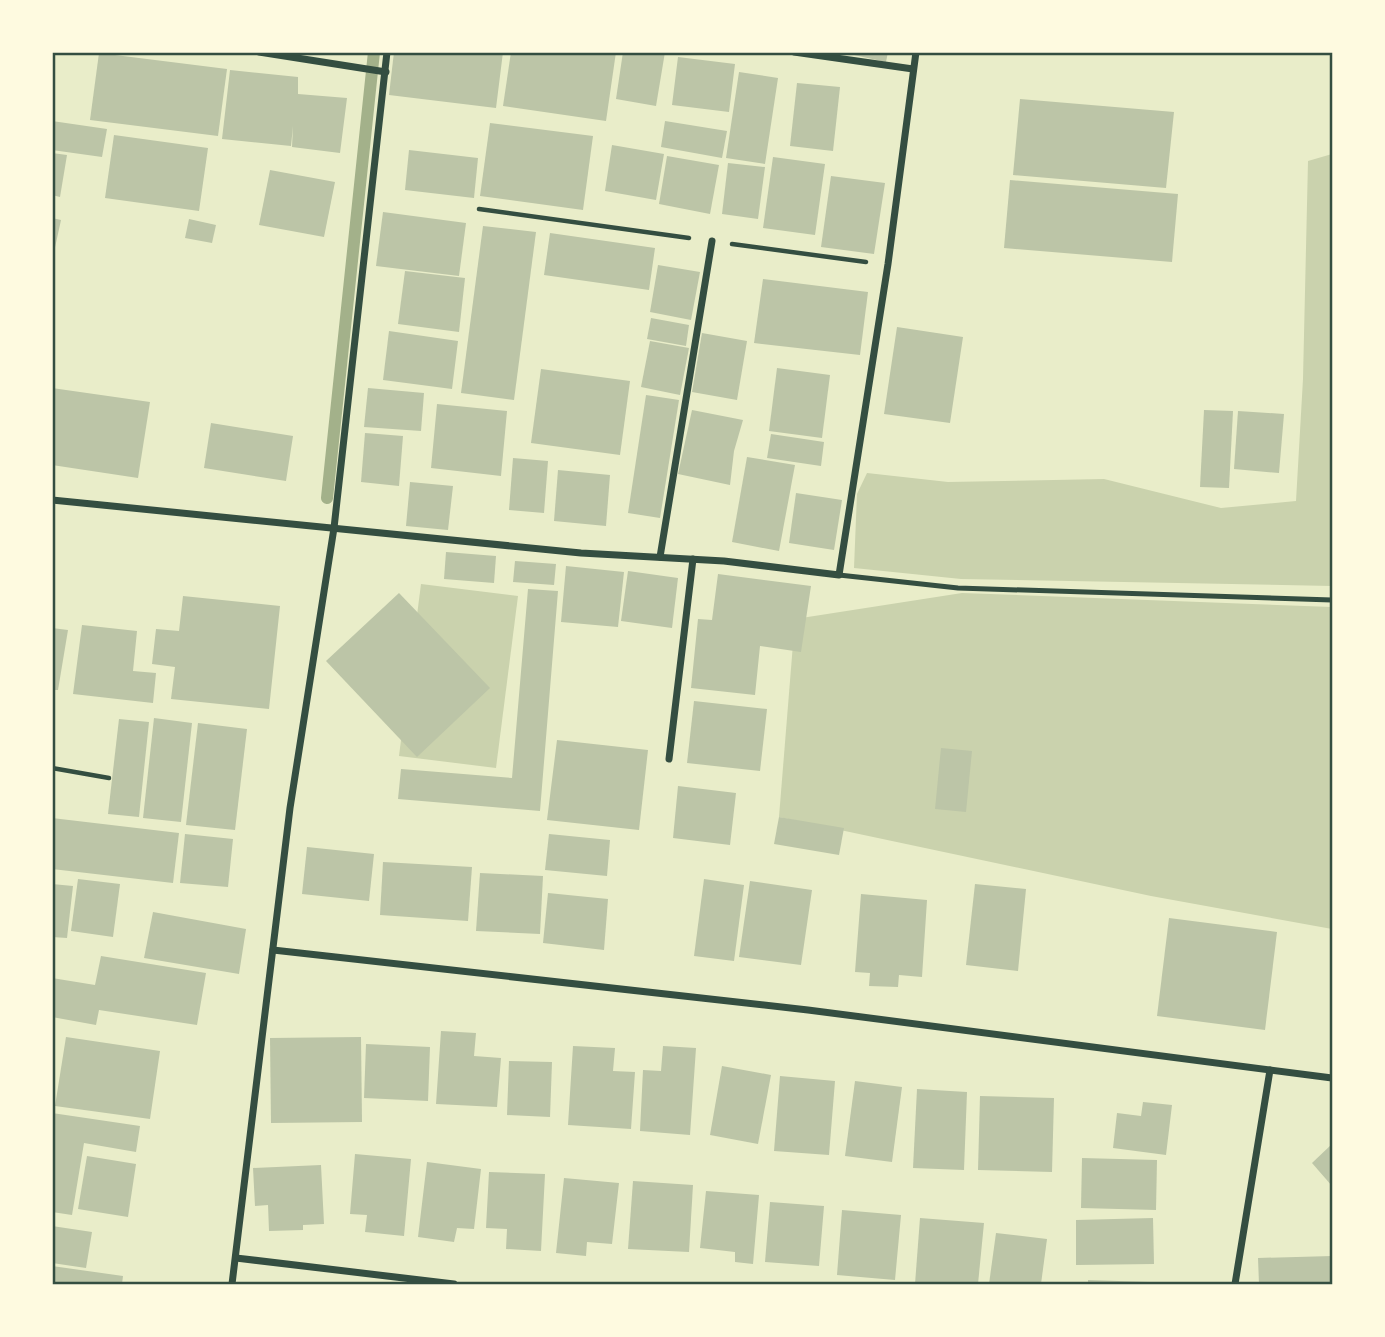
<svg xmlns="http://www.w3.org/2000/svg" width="1385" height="1337" font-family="Signika,sans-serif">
  <rect width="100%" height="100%" fill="#e9edc9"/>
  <g fill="#cad2ad">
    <polygon points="1332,154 1332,586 961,579 854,568 857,494 867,473 948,482 1104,479 1221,508 1296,501 1303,379 1308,161"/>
    <polygon points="421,584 518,596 496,768 399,756"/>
    <polygon points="962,593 1332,607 1332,929 1151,896 779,817 795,619"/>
  </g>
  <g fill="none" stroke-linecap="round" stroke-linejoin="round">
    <polyline stroke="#a3b18a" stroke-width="12" points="327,498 374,52"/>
  </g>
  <g fill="#bcc5a7">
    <polygon points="394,52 503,52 496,108 389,95"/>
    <polygon points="511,52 616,52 606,121 503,106"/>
    <polygon points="623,52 665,52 656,106 616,99"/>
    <polygon points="855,52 888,52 886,62 854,55"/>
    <polygon points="99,53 227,69 218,136 90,120"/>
    <polygon points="678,57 735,64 729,112 672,105"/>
    <polygon points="230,70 298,77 298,94 347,98 340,153 292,147 293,126 291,146 222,139"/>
    <polygon points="739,72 778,78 765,164 726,158"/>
    <polygon points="797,83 840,87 833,151 790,146"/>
    <polygon points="1020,99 1174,112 1166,188 1013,175"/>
    <polygon points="52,121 107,129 102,157 52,150"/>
    <polygon points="665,121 727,131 722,158 661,147"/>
    <polygon points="490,123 593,136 583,210 480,196"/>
    <polygon points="114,135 208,148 199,211 105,198"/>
    <polygon points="612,145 664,154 656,200 605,191"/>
    <polygon points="409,150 478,158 474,198 405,190"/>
    <polygon points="52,153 67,155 60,197 52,195"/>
    <polygon points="667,156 719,165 710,214 659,204"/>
    <polygon points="773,157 825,164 815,235 763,228"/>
    <polygon points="728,163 765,167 758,219 722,214"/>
    <polygon points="270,170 335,182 324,237 259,225"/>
    <polygon points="831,176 885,183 874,254 821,247"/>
    <polygon points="1010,180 1178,194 1172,262 1004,248"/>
    <polygon points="383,212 466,223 459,276 376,266"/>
    <polygon points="52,218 61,220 54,252 52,252"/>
    <polygon points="189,219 216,225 212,243 185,238"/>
    <polygon points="483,226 536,232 514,400 461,393"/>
    <polygon points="550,233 655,248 649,290 544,275"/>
    <polygon points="658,265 700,272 691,320 650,312"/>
    <polygon points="405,271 465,278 459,332 398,324"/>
    <polygon points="763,279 868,292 860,355 754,343"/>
    <polygon points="651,318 689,325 686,346 647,339"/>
    <polygon points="897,327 963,337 950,423 884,414"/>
    <polygon points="389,331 458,341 452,389 383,380"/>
    <polygon points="702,333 747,341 737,400 692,392"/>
    <polygon points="650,341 689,348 680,395 641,387"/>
    <polygon points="777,368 830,375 822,438 769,431"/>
    <polygon points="541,369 630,381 620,455 531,443"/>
    <polygon points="52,388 150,402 138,478 52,465"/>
    <polygon points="368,388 424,393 421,431 364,427"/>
    <polygon points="646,395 679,400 660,518 628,513"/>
    <polygon points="437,404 507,411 501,476 431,468"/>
    <polygon points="692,410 743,420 734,451 730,485 678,474"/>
    <polygon points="1204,410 1233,411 1229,488 1200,487"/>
    <polygon points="1238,411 1284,414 1279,473 1234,469"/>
    <polygon points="211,423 293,436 286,481 204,468"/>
    <polygon points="365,433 403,436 399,486 361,482"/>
    <polygon points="771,434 824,442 821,466 767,458"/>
    <polygon points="747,457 795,465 779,551 732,542"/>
    <polygon points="513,458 548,461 544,513 509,510"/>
    <polygon points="558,470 610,475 606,526 554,521"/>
    <polygon points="410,482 453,486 448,530 406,526"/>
    <polygon points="796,493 842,500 834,550 789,543"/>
    <polygon points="446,552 496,556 494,583 444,579"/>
    <polygon points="515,561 556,564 554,585 513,582"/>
    <polygon points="566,566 624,572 618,627 561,622"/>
    <polygon points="628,571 678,578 672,628 621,621"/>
    <polygon points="718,574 811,586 801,652 760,646 755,695 691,688 698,619 712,620"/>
    <polygon points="528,589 558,591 540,811 398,799 401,769 512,778"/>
    <polygon points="399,593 490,688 417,757 326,661"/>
    <polygon points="183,596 280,606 269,709 171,699 175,667 152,664 156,629 179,631"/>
    <polygon points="82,625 137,631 133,671 156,673 153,703 73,694"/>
    <polygon points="52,628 68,630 58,690 52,690"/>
    <polygon points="694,701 767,709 760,771 687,763"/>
    <polygon points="154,718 192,723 181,822 143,818"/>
    <polygon points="119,719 149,722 139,817 108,814"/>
    <polygon points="198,723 247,729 235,830 186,825"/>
    <polygon points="557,740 648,750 639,830 547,820"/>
    <polygon points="941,748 972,751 966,812 935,809"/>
    <polygon points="678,786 736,793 730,845 673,838"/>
    <polygon points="779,817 844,828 839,855 774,844"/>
    <polygon points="52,818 179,833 173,883 52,869"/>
    <polygon points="185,834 233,839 228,887 180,883"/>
    <polygon points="549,834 610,840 607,876 545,870"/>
    <polygon points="307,847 374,854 369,901 302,894"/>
    <polygon points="383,862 472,867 468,921 380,915"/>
    <polygon points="480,873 543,876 540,934 476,931"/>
    <polygon points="78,879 120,884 113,937 71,931"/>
    <polygon points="704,879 744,885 734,961 694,956"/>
    <polygon points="750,881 812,890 801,965 739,957"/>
    <polygon points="52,884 73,886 67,938 52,937"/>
    <polygon points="975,884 1026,889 1018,971 966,965"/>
    <polygon points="548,893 608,899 604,950 543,943"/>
    <polygon points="861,894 927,900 922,977 899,975 898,987 869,986 870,973 855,972"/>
    <polygon points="153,912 246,929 239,974 144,958"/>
    <polygon points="1169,918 1277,932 1265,1030 1157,1016"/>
    <polygon points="101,956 206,973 197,1025 99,1010 96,1025 52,1017 52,978 95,985"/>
    <polygon points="441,1031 476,1033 474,1056 501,1058 497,1107 436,1104"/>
    <polygon points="66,1037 160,1051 150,1119 55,1106"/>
    <polygon points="361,1037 362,1122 271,1123 270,1038"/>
    <polygon points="366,1044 430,1047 428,1101 364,1098"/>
    <polygon points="573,1046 615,1048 613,1071 635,1072 631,1129 568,1125"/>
    <polygon points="663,1046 696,1048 690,1135 640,1131 643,1070 661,1071"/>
    <polygon points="509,1061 552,1062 550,1117 507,1115"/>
    <polygon points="722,1066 771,1075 758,1144 710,1135"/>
    <polygon points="780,1076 835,1081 829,1155 774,1151"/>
    <polygon points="855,1081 902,1087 892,1162 845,1156"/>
    <polygon points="917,1089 967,1092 964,1170 913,1168"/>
    <polygon points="980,1096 1054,1098 1052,1172 978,1170"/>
    <polygon points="1143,1102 1172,1105 1166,1155 1113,1148 1117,1113 1141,1116"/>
    <polygon points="52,1113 140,1126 136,1152 84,1143 72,1215 52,1212"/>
    <polygon points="1332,1144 1332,1186 1312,1163"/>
    <polygon points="355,1154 411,1159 404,1236 365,1232 367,1215 350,1214"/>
    <polygon points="87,1156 136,1164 128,1217 78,1209"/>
    <polygon points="1082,1158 1157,1160 1156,1210 1081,1208"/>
    <polygon points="427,1162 481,1169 474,1229 457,1228 454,1242 418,1237"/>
    <polygon points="321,1165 324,1224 303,1225 303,1230 269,1231 268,1205 255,1206 253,1168"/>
    <polygon points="489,1172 545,1174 541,1251 506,1249 507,1229 486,1228"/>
    <polygon points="564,1178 619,1183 612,1244 587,1242 586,1256 556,1253"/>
    <polygon points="633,1181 693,1185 689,1252 628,1249"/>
    <polygon points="706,1191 759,1195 753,1264 735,1262 735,1252 700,1248"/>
    <polygon points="770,1202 824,1206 819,1266 765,1262"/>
    <polygon points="842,1210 901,1215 895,1280 837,1275"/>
    <polygon points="920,1218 984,1223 978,1284 915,1284"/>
    <polygon points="1153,1218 1154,1264 1076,1265 1076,1220"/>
    <polygon points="52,1226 92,1232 86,1268 52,1263"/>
    <polygon points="996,1233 1047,1239 1041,1284 989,1284"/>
    <polygon points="1332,1256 1332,1284 1259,1284 1258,1258"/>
    <polygon points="52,1266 123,1276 122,1284 52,1284"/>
    <polygon points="1088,1280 1149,1282 1148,1284 1088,1284"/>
  </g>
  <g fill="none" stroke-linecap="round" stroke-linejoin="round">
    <g stroke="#344e41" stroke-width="4.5">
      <polyline points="479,209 689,238"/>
      <polyline points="732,244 866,262"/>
      <polyline points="52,768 109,778"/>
    </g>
    <polyline stroke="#344e41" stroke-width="5" points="839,575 958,588 1332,600"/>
    <g stroke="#344e41" stroke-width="7">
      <polyline points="259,52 386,72"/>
      <polyline points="794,52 913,69"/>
      <polyline points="52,500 581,553 724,561 839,575 888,264 916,52"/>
      <polyline points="660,557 712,241"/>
      <polyline points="669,759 693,559"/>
      <polyline points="273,950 808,1010 1332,1078"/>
      <polyline points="236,1258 454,1284"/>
      <polyline points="232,1284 290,808 334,528 387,52"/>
      <polyline points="1235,1284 1270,1070"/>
    </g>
  </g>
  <rect width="1385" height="1337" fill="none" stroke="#fefae0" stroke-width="108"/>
  <rect x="54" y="54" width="1277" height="1229" fill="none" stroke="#344e41" stroke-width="2.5"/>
</svg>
